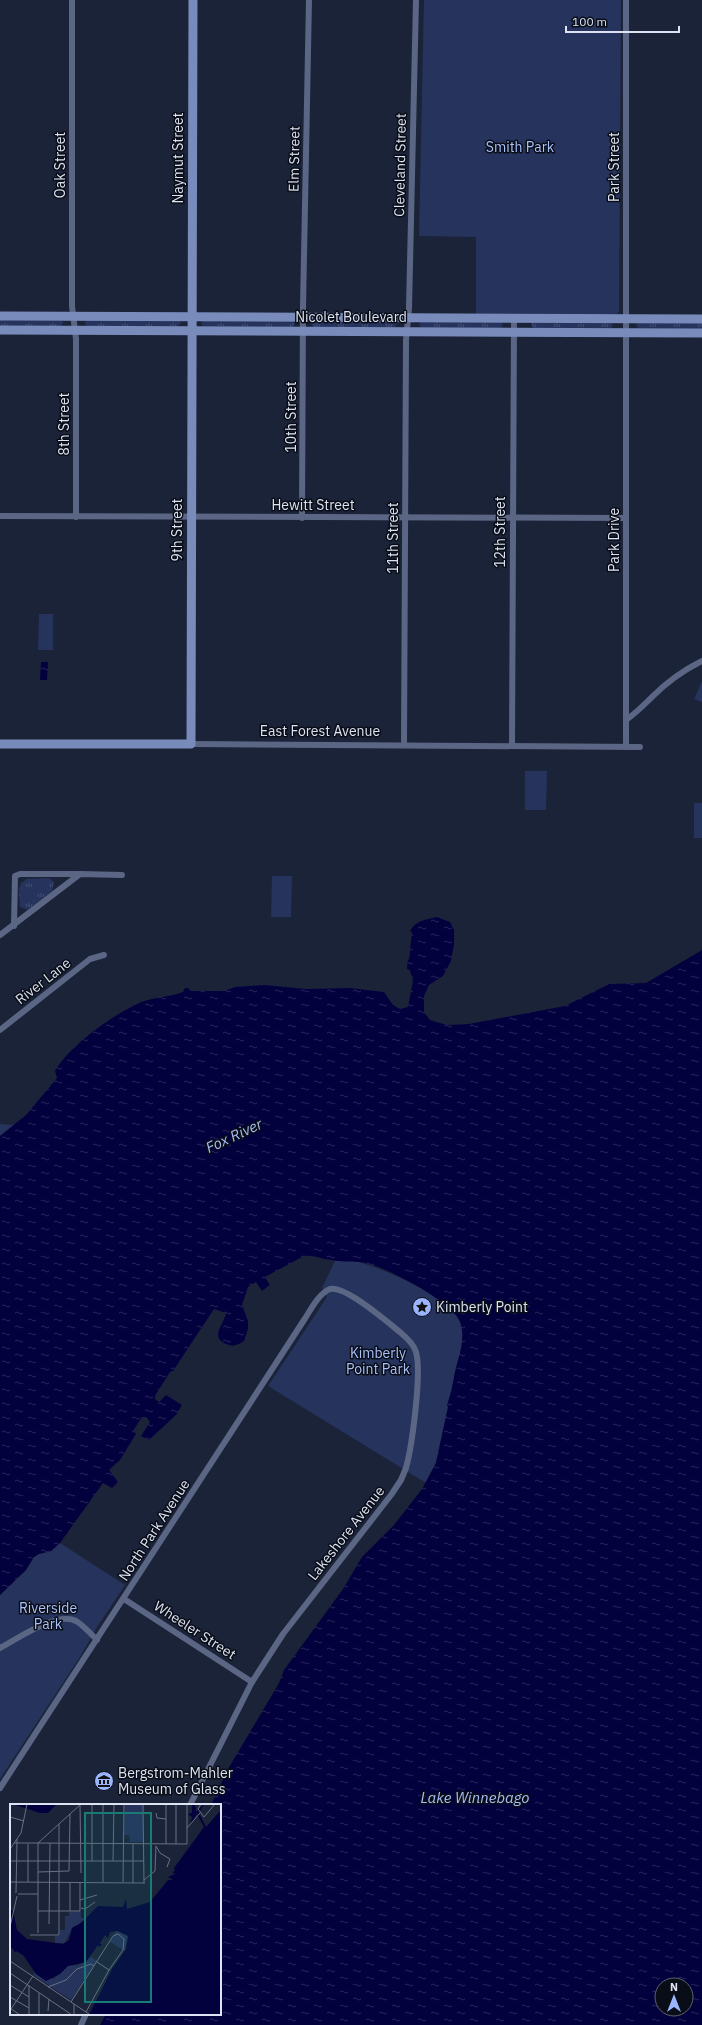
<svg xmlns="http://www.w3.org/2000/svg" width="702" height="2025" font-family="'IBM Plex Sans',sans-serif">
  <defs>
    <pattern id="grass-tufts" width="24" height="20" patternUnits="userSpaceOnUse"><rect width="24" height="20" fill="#25335d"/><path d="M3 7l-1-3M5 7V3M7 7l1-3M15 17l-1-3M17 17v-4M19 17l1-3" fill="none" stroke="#445075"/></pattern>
    <pattern id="water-ripples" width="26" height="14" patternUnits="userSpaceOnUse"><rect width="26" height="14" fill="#03013d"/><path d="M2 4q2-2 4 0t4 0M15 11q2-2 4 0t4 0" fill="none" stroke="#27265a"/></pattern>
  </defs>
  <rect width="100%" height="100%" fill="#1b2339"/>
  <g fill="url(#grass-tufts)">
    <polygon points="0,320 63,321 63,323 61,326 0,326"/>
    <polygon points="85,320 180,321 181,323 178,326 86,326"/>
    <polygon points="203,321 292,321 295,324 292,327 203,326 201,323"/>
    <polygon points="312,322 396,322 397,324 395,327 313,327 311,324"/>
    <polygon points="421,322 501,322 503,325 501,328 421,328 419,324"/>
    <polygon points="533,322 610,322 613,325 611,328 533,328 531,324"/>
    <polygon points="638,323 702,323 702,329 638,328 636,325"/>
    <polygon points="49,878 54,882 52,891 28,910 20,907 19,889 21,883 27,879"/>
  </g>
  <g fill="#25335d">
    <polygon points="424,0 621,0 619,312 615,315 476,314 476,237 419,236"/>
    <polygon points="39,614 53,614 53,650 38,650"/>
    <polygon points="702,681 702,702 694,699"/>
    <polygon points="525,771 547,771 546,810 525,810"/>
    <rect x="694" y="803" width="8" height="35"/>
    <polygon points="272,876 292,876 291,917 271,917"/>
    <polygon points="0,1124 14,1125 0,1136"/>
    <path d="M351,1260c27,6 106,38 111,67 2,17 -3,29 -7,45 -2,11 -4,22 -8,33l1,2 -12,55 -10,21 -158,-97 59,-89 -5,-9 13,-27z"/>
    <polygon points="60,1543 125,1585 97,1627 80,1657 0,1779 0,1595 26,1570 34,1557 39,1554 51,1551"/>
  </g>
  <g fill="url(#water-ripples)" fill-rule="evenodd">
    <polygon points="41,662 48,662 47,680 40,680"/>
    <path d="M437,917l13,5 4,8v14l-3,17 -8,15 -14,9 -5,11v16l6,8 17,5 22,-1 96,-18 44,-22 37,-1 56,-33v1075h-602l6,-11h114v-209h-9l17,-36 51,-86 5,-13 59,-81 19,-32 32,-32 28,-36 14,-26 12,-56 -1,-2c4,-11 6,-22 8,-33 4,-17 11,-33 5,-50 -7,-20 -70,-52 -90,-58 -14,-4 -26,-1 -39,-4 -10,-1 -17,-5 -27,-4l-39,21 5,8 -8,6 -6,-9 -8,5 -6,18 6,16v8l-4,12c-5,3 -10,6 -15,4 -22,-6 -4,-22 -3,-32l-12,-4 -41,62 -3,1 -15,24v3l4,3 7,-7 16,10 -6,10 -27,25 -8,-4 9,-14 -4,-5h-4l-9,14 3,3 -16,26 -11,10 9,12 -6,6 -9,-5 -43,60 -9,8 -12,3 -5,3 -8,13 -26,25v-459l26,-21 31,-37 -2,-7c15,-26 59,-57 86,-69 11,-4 25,-5 36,-8l6,-2 2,-4h3l3,3h33l11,-4 30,-2 41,4 44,-1 34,4 9,13 7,4 8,-2 5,-26 -3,-11 -3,-1 3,-37c4,-11 17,-13 27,-15zM662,1985h24v24h-24z"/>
  </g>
  <polygon fill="#1b2339" points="408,931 412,932 409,960 406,957"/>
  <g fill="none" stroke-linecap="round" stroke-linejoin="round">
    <g stroke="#5b6684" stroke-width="6">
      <polyline points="72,0 72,306 76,339 76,517"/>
      <polyline points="626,0 626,747"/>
      <polyline points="0,516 626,518"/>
      <polyline points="302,518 303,307 309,0"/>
      <path d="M626,720c10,-7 17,-14 26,-23 14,-14 32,-27 50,-36"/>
      <polyline points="191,744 640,747"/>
      <polyline points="404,745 406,340 409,308 416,0"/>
      <polyline points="512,746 514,318"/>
      <polyline points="14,926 15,876 20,874 80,874"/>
      <polyline points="0,935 80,874 122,875"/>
      <polyline points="0,1030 90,959 104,955"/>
      <polyline points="124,1599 252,1682"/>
      <path d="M0,1648c17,-9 57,-37 76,-27 7,4 15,13 21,19"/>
      <path d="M0,1788l304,-468c6,-9 15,-27 26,-31 15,-4 59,34 71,44 6,5 13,12 15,19 6,21 -4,94 -10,116l-5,12 -10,15 -108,139 -31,48 -62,123"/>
      <polyline points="81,2025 86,2014"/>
    </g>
    <g stroke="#798bba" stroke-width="9">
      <polyline points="0,316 702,319"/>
      <polyline points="0,330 702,333"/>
      <polyline points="0,744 191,744 193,0"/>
    </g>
  </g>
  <defs>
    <g id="sight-disc" transform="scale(1)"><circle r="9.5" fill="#9ab5fd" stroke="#090d17"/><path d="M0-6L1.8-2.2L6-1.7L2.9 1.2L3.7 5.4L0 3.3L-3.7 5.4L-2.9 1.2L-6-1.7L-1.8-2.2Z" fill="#111"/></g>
    <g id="museum-disc" transform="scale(1)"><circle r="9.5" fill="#9ab5fd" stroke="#090d17"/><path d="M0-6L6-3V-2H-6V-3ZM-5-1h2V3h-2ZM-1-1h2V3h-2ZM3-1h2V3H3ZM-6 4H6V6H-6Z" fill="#111"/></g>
  </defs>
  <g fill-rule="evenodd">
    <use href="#sight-disc" x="422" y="1307"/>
    <use href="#museum-disc" x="104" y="1781"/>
  </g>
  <g text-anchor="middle" stroke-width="3" stroke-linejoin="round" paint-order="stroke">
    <g font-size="14" fill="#aac0f8" stroke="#090d17">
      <text x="520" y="152">Smith Park</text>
      <text x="378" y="1358">Kimberly<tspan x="378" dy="16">Point Park</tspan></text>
      <text x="48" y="1613">Riverside<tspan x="48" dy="16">Park</tspan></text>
    </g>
    <g font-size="14" fill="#dde3f2" stroke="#090d17">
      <text transform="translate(178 158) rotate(-90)" y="5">Naymut Street</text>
      <text transform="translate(294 159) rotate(-89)" y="5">Elm Street</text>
      <text transform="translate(60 165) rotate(-90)" y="5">Oak Street</text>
      <text transform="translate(400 165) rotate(-89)" y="5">Cleveland Street</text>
      <text transform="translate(614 167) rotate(-90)" y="5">Park Street</text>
      <text x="351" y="322">Nicolet Boulevard</text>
      <text transform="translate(291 417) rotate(-90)" y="5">10th Street</text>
      <text transform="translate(64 424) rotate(-90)" y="5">8th Street</text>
      <text x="313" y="510">Hewitt Street</text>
      <text transform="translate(177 530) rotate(-90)" y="5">9th Street</text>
      <text transform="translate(500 532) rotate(-90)" y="5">12th Street</text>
      <text transform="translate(393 538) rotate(-90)" y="5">11th Street</text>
      <text transform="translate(614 540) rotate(-90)" y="5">Park Drive</text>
      <text x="320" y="736">East Forest Avenue</text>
      <text transform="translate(43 981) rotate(-38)" y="5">River Lane</text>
      <text transform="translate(154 1530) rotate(-57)" y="5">North Park Avenue</text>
      <text transform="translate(346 1533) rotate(-52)" y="5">Lakeshore Avenue</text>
      <text transform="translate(195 1630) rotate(33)" y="5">Wheeler Street</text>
    </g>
    <g font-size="14" fill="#dde3f2" stroke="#090d17" text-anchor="start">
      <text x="436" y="1312">Kimberly Point</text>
      <text x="118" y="1778">Bergstrom-Mahler<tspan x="118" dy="16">Museum of Glass</tspan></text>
    </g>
    <g font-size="15" font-style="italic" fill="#a9bef7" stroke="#090d17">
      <text transform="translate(234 1136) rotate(-25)" y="5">Fox River</text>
      <text x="475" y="1803">Lake Winnebago</text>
    </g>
  </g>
  <g transform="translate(10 1804)">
    <rect width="211" height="211" fill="#1b2339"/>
    <path d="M115,0h18v38h-13l-1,-7h-5zM71,107v7h5l-7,6 2,2 -11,12 1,-7 6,-6 -5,3 -7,15h-10v-7h5v-6h5v-14h4v-4zM106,127l12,5 -3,15 -15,-9zM81,153l6,4 -26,39 -38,-25 2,-3 18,7 15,-13 10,-1z" fill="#25335d"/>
    <path d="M2,0h45l-9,9h-8zM182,0h3l1,8 8,-8 -5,9 7,14 15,-17v205h-132l23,-46 14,-20 2,-13 -10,-5 -8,1 -2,6 -3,-3 -5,8 2,2 -3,2 -1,-2 -12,17 -18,4 -8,8 -14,7 -10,-7 -13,-19 -7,-4 -2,2v-3l-4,-3v-38l3,2 4,19 10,9 36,5 6,-4 3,-12 9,-5 17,-17 25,1 3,-8 1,10 23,-7 18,-22h5l-5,-3 7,-3 -3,-2 3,-1 -1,-3 30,-41 -7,-13 -7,11 2,-8 -4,-3 4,-1z" fill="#03013d"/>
    <path fill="none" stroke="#697083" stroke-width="1" d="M70,0l1,69M82,0v57M133,0l1,79M156,0v40M191,0l-3,5 6,8 11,-13M146,9l1,5 9,1M0,13l14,4M177,24l13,-15M4,39h24l43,-39M166,40v-40M146,42l4,7 10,6 -3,8M0,45l11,-16 6,-29M0,57h134M103,57l1,-57M28,68l31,-1 1,-57M134,76l11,-9 1,-25M0,78l135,1M18,78v-38M93,78v-78M113,78l1,-78M123,79v-39M6,89l1,-54M8,90h20M70,96l17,-5M71,104l4,1 10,-7M28,107h42v-29M60,107v-28M39,120l1,-81M0,123l7,-31M28,129v-90l149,1v-40M20,131h29v-111M0,157l64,43v11M87,158l12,8M0,169l62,42M0,181l19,12M38,183l18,-7 11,-11 14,-5 3,2M0,193l19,11M61,198l42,-66 5,-2 6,5 -1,11 -14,20 -23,42M64,200l15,10M0,204l10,7M1,205l22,-33M38,207l1,-12M19,211v-29M29,211v-22"/>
    <path fill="#197b75" fill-opacity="0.15" stroke="#197b75" stroke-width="2" d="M75,9h66v189h-66z"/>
    <rect width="211" height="211" fill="none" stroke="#dde3f2" stroke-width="2"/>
  </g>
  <g transform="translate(674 1997)"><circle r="19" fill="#090d17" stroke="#5e636f"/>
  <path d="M0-3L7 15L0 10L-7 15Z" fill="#9ab5fd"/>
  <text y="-6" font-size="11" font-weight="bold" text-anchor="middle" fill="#dde3f2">N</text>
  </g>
  <path d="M566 26v6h113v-6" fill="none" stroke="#dde3f2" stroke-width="2"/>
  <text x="572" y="26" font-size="12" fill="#dde3f2" stroke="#090d17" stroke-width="3" paint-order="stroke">100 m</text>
</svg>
